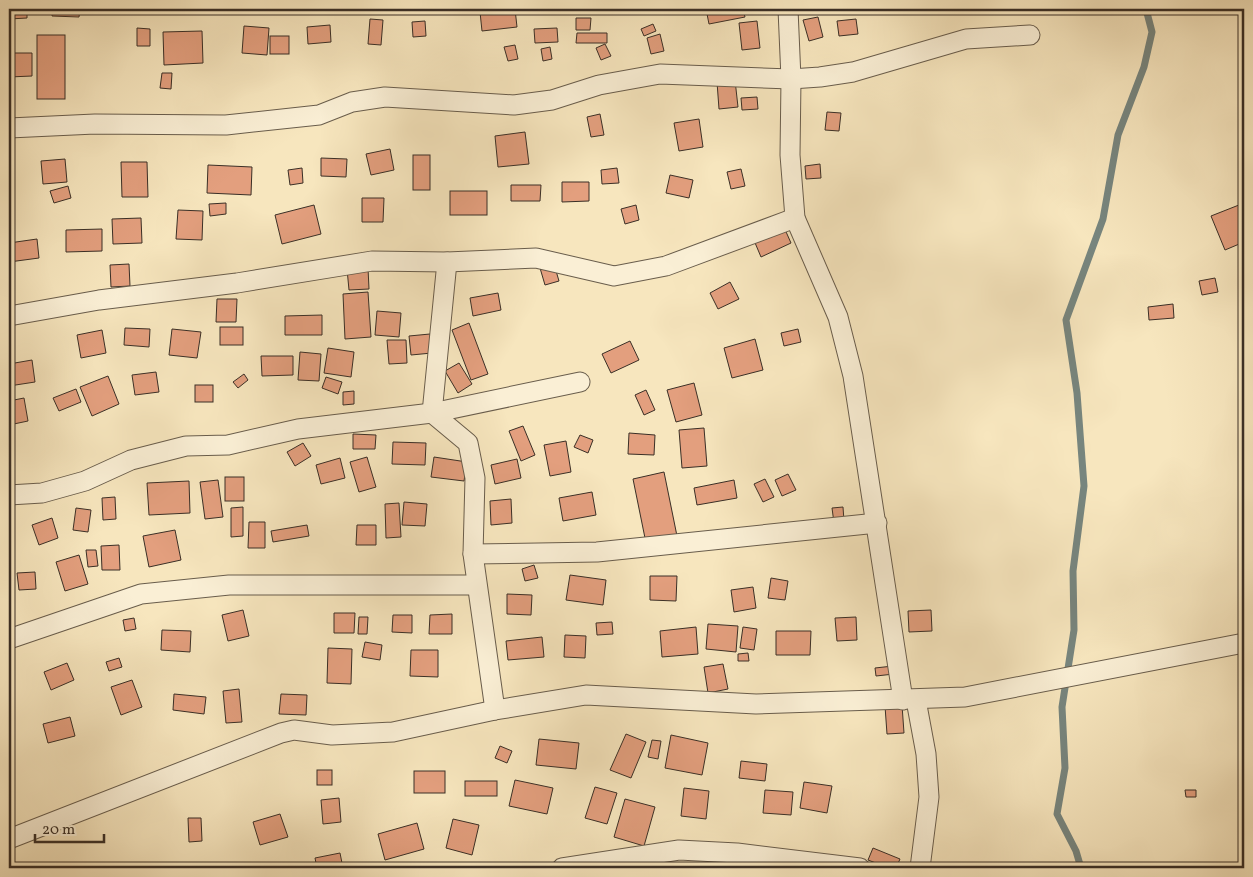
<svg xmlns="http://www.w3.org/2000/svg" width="1253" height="877" font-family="Vollkorn,serif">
  <rect width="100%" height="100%" fill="#f7e6be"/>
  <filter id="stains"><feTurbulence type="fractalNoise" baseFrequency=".004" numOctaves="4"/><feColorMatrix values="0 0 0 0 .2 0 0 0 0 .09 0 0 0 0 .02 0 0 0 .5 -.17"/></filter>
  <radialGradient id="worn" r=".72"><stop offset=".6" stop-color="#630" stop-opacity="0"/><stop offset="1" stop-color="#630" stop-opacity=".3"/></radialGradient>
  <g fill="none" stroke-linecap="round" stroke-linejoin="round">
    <polyline stroke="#77857e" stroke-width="7" points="1081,868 1076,851 1057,814 1065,768 1062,707 1074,630 1073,571 1084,486 1077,393 1066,320 1103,219 1118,135 1144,67 1152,32 1146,9"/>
  </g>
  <g fill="#e39f7e" stroke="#3a2f26">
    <polygon points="9,9 27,9 27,18 9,19"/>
    <polygon points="53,9 80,9 79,17 52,16"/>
    <polygon points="110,9 137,9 137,12 110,11"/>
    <rect x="365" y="9" width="28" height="4"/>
    <polygon points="515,9 517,27 482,31 480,12"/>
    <polygon points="706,9 743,9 745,17 709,24"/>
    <polygon points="818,17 823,37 809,41 803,20"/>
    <polygon points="576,18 591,18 590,30 576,30"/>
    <polygon points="370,19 383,20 381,45 368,44"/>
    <polygon points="856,19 858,34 839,36 837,21"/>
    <polygon points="425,21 426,36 413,37 412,22"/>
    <polygon points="757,21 760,48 742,50 739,23"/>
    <polygon points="653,24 656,31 644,36 641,29"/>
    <polygon points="330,25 331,42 308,44 307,27"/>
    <polygon points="244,26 269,28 267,55 242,53"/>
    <polygon points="137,28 150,29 150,46 137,46"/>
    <polygon points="557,28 558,42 535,43 534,29"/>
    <polygon points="202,31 203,63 164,65 163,32"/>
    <polygon points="577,33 607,33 607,43 576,43"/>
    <polygon points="660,34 664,51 651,54 647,38"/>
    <rect x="37" y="35" width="28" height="64"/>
    <rect x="270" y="36" width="19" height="18"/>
    <polygon points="605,44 611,56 601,60 596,48"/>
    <polygon points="515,45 518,59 508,61 504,47"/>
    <polygon points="550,47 552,59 543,61 541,49"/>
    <polygon points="9,53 32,53 32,76 9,77"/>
    <polygon points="162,73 172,73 171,89 160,88"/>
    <polygon points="735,80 738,107 719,109 717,82"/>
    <polygon points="757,97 758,109 742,110 741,98"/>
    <polygon points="827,112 841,113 839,131 825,130"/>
    <polygon points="600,114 604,135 591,137 587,117"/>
    <polygon points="699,119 703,147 679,151 674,123"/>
    <polygon points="525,132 529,164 498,167 495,136"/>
    <polygon points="390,149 394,170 371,175 366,154"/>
    <rect x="413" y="155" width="17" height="35"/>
    <polygon points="321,158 347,159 346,177 321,176"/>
    <polygon points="65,159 67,182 43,184 41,161"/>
    <polygon points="121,162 147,162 148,197 122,197"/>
    <polygon points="820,164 821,178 806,179 805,166"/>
    <polygon points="208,165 252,167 251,195 207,193"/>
    <polygon points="302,168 303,183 290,185 288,170"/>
    <polygon points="617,168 619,183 602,184 601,170"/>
    <polygon points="741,169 745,186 731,189 727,172"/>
    <polygon points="670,175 693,180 689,198 666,193"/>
    <polygon points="562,182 589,182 589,201 562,202"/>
    <polygon points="511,185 541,185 540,201 511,201"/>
    <polygon points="68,186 71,198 54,203 50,191"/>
    <polygon points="11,191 12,214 9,214 9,192"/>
    <rect x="450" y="191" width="37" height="24"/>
    <polygon points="362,198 384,198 383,222 362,222"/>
    <polygon points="226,203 226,214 210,216 209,204"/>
    <polygon points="1244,203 1244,242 1225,250 1211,216"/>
    <polygon points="314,205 321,234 282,244 275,215"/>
    <polygon points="636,205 639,220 625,224 621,209"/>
    <polygon points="178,210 203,211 202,240 176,239"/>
    <polygon points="141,218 142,243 113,244 112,219"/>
    <polygon points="783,225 791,243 761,257 753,238"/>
    <polygon points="102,229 102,251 66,252 66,230"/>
    <polygon points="37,239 39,258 9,262 9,243"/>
    <polygon points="129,264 130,286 111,287 110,265"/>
    <polygon points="554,264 559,281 545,285 540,268"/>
    <polygon points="368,268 369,289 349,290 347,269"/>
    <polygon points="1215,278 1218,292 1202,295 1199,281"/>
    <polygon points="730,282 739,299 718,309 710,293"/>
    <polygon points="368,292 371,337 345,339 343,294"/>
    <polygon points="498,293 501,310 473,316 470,298"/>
    <polygon points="217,299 237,299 236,322 216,322"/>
    <polygon points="1173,304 1174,318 1149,320 1148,307"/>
    <polygon points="377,311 401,313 399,337 375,335"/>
    <polygon points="322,315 322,335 285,335 285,316"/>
    <polygon points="469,323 488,374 471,380 452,330"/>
    <rect x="220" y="327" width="23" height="18"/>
    <polygon points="125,328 150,329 149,347 124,345"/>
    <polygon points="172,329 201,332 197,358 169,355"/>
    <polygon points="798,329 801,342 784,346 781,333"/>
    <polygon points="102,330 106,353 81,358 77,335"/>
    <polygon points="430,334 432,353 411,355 409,336"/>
    <polygon points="755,339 763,370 732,378 724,348"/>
    <polygon points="387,340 406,340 407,363 389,364"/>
    <polygon points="630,341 639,360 611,373 602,354"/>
    <polygon points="328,348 354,352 351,377 324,373"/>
    <polygon points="300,352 321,354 319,381 298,380"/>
    <polygon points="261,356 293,356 293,375 262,376"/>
    <polygon points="32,360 35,382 9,386 9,364"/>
    <polygon points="459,363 472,384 458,393 445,371"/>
    <polygon points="156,372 159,392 135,395 132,375"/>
    <polygon points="244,374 248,380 238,388 233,382"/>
    <polygon points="108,376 119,404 92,416 80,387"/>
    <polygon points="326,377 342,382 338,394 322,388"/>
    <polygon points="694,383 702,415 676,422 667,390"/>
    <rect x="195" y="385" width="18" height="17"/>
    <polygon points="76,389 81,402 59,411 53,398"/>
    <polygon points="646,390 655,410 644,415 635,395"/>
    <polygon points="354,391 354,404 343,405 343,392"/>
    <polygon points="24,398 28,421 9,425 9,401"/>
    <polygon points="523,426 535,455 521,461 509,431"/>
    <polygon points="704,428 707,466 682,468 679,430"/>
    <polygon points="629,433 655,435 654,455 628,454"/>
    <polygon points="353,434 376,435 375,449 353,449"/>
    <polygon points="580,435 593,440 588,453 574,447"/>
    <polygon points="566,441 571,472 550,476 544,445"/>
    <polygon points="393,442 426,443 425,465 392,464"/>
    <polygon points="303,443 311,456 295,466 287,452"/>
    <polygon points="367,457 376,487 359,492 350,462"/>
    <polygon points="434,457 467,462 464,481 431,477"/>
    <polygon points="340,458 345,478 321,484 316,465"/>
    <polygon points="517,459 521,478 495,484 491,465"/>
    <polygon points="664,472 677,536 646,543 633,479"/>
    <polygon points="788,474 796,490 782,496 775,480"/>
    <rect x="225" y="477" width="19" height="24"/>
    <polygon points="765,479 774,497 763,502 754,484"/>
    <polygon points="218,480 223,517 205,519 200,482"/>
    <polygon points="734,480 737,498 697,505 694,488"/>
    <polygon points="189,481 190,513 149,515 147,483"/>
    <polygon points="592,492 596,515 563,521 559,498"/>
    <polygon points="115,497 116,519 103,520 102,498"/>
    <polygon points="511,499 512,523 491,525 490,501"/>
    <polygon points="404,502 427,504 425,526 402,525"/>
    <polygon points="399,503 401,537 386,538 385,504"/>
    <polygon points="243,507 243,536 231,537 231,508"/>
    <polygon points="843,507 844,521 834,523 832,508"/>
    <polygon points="76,508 91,510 88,532 73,530"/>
    <polygon points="52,518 58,538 39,545 32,525"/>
    <polygon points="249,522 265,522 265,548 248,548"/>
    <polygon points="307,525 309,536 273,542 271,531"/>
    <polygon points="357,525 376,525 376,545 356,545"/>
    <polygon points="175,530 181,560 149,567 143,536"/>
    <polygon points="119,545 120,570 102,570 101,546"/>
    <polygon points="86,550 96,550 98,566 88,567"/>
    <polygon points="79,555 88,584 65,591 56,562"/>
    <polygon points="534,565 538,578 525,581 522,569"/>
    <polygon points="35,572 36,589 19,590 17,573"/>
    <polygon points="570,575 606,580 603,605 566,600"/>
    <polygon points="650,576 677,576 676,601 650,600"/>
    <polygon points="771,578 788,581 785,600 768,598"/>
    <polygon points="753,587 756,608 734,612 731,590"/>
    <polygon points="507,594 532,595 531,615 507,614"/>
    <polygon points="243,610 249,636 228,641 222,615"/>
    <polygon points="931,610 932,631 909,632 908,611"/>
    <polygon points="334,613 355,613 354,633 334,633"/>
    <polygon points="452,614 452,634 429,634 430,615"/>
    <polygon points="393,615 412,615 412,633 392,632"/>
    <polygon points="359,617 368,617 367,634 358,634"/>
    <polygon points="856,617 857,640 837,641 835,618"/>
    <polygon points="134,618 136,629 125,631 123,620"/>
    <polygon points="612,622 613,634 597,635 596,623"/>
    <polygon points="708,624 738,626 736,652 706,649"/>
    <polygon points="696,627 698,654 662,657 660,631"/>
    <polygon points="743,627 757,629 754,650 740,648"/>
    <polygon points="162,630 191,631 190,652 161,650"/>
    <polygon points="776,631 811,631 810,655 776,655"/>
    <polygon points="565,635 586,636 585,658 564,657"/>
    <polygon points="542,637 544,657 508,660 506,641"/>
    <polygon points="365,642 382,645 380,660 362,657"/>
    <polygon points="328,648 352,649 351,684 327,683"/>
    <polygon points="411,650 438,650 438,677 410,676"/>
    <polygon points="748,653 749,661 738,661 738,654"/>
    <polygon points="119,658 122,667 109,671 106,662"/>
    <polygon points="67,663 74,680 51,690 44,672"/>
    <polygon points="723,664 728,689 708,693 704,667"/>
    <polygon points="893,666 894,674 876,676 875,668"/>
    <polygon points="132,680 142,707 121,715 111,687"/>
    <polygon points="239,689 242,722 226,723 223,691"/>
    <polygon points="174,694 206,697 204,714 173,710"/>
    <polygon points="281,694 307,695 306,715 279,714"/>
    <polygon points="902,705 904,733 887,734 885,706"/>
    <polygon points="70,717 75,736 48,743 43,724"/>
    <polygon points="626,734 646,742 631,778 610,770"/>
    <polygon points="671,735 708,743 702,775 665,768"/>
    <polygon points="539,739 579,743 576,769 536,765"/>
    <polygon points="652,740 661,741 658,759 648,757"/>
    <polygon points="500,746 512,751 507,763 495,758"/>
    <polygon points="741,761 767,764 765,781 739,778"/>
    <rect x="317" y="770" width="15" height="15"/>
    <rect x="414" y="771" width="31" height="22"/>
    <polygon points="515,780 553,788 547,814 509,806"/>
    <rect x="465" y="781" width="32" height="15"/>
    <polygon points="804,782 832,786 827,813 800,808"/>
    <polygon points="595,787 617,793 607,824 585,818"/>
    <polygon points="684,788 709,791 706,819 681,816"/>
    <polygon points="765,790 793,792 791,815 763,813"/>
    <polygon points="1185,790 1196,790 1196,797 1186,797"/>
    <polygon points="339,798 341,822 323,824 321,800"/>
    <polygon points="625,799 655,807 644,846 614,837"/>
    <polygon points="280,814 288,837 260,845 253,822"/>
    <polygon points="188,818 201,818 202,841 189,842"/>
    <polygon points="453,819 479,825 472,855 446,848"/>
    <polygon points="417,823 424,849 385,860 378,834"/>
    <polygon points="873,848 900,859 896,868 889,868 868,860"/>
    <polygon points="340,853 343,868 317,868 315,858"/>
    <polygon points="155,864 155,868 134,868"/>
  </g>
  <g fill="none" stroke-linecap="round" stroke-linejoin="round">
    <g stroke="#695d4c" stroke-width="21">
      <g id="minor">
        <polyline points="788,9 791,79 790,155 795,218 838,317 853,376 903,700"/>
        <polyline points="9,128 95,124 226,125 319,115 352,102 385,97 514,105 552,100 599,85 660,74 791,79 820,77 853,72 966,39 1030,35"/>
        <polyline points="447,262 432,413 468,443 475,478 473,554 495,710"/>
        <polyline points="9,316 99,300 237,283 372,261 447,262 536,258 614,276 666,266 795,218"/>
        <polyline points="9,495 42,493 85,481 131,460 186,446 228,445 298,429 432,413 580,382"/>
        <polyline points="473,554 597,552 877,523"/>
        <polyline points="9,639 141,594 229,585 476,585"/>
        <polyline points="916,700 926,754 929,797 920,868"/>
        <polyline points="9,839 281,733 294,730 332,735 393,732 495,710 586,695 756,704 965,697 1244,643"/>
        <polyline points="562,868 679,850 737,853 860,868"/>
      </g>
    </g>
    <use href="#minor" stroke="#faefd5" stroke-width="19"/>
  </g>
  <rect width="1253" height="877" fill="none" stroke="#f7e6be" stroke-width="30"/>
  <rect x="10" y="10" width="1233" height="857" fill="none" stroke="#3a2f26" stroke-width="2.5"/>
  <rect x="15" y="15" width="1223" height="847" fill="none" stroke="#3a2f26"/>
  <path d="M35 834v8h69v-8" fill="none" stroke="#3a2f26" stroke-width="2.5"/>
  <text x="42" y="834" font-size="15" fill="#3a2f26" stroke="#faefd5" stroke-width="4" paint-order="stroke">20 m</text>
  <rect width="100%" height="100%" filter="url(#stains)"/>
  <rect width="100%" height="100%" fill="url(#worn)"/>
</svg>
